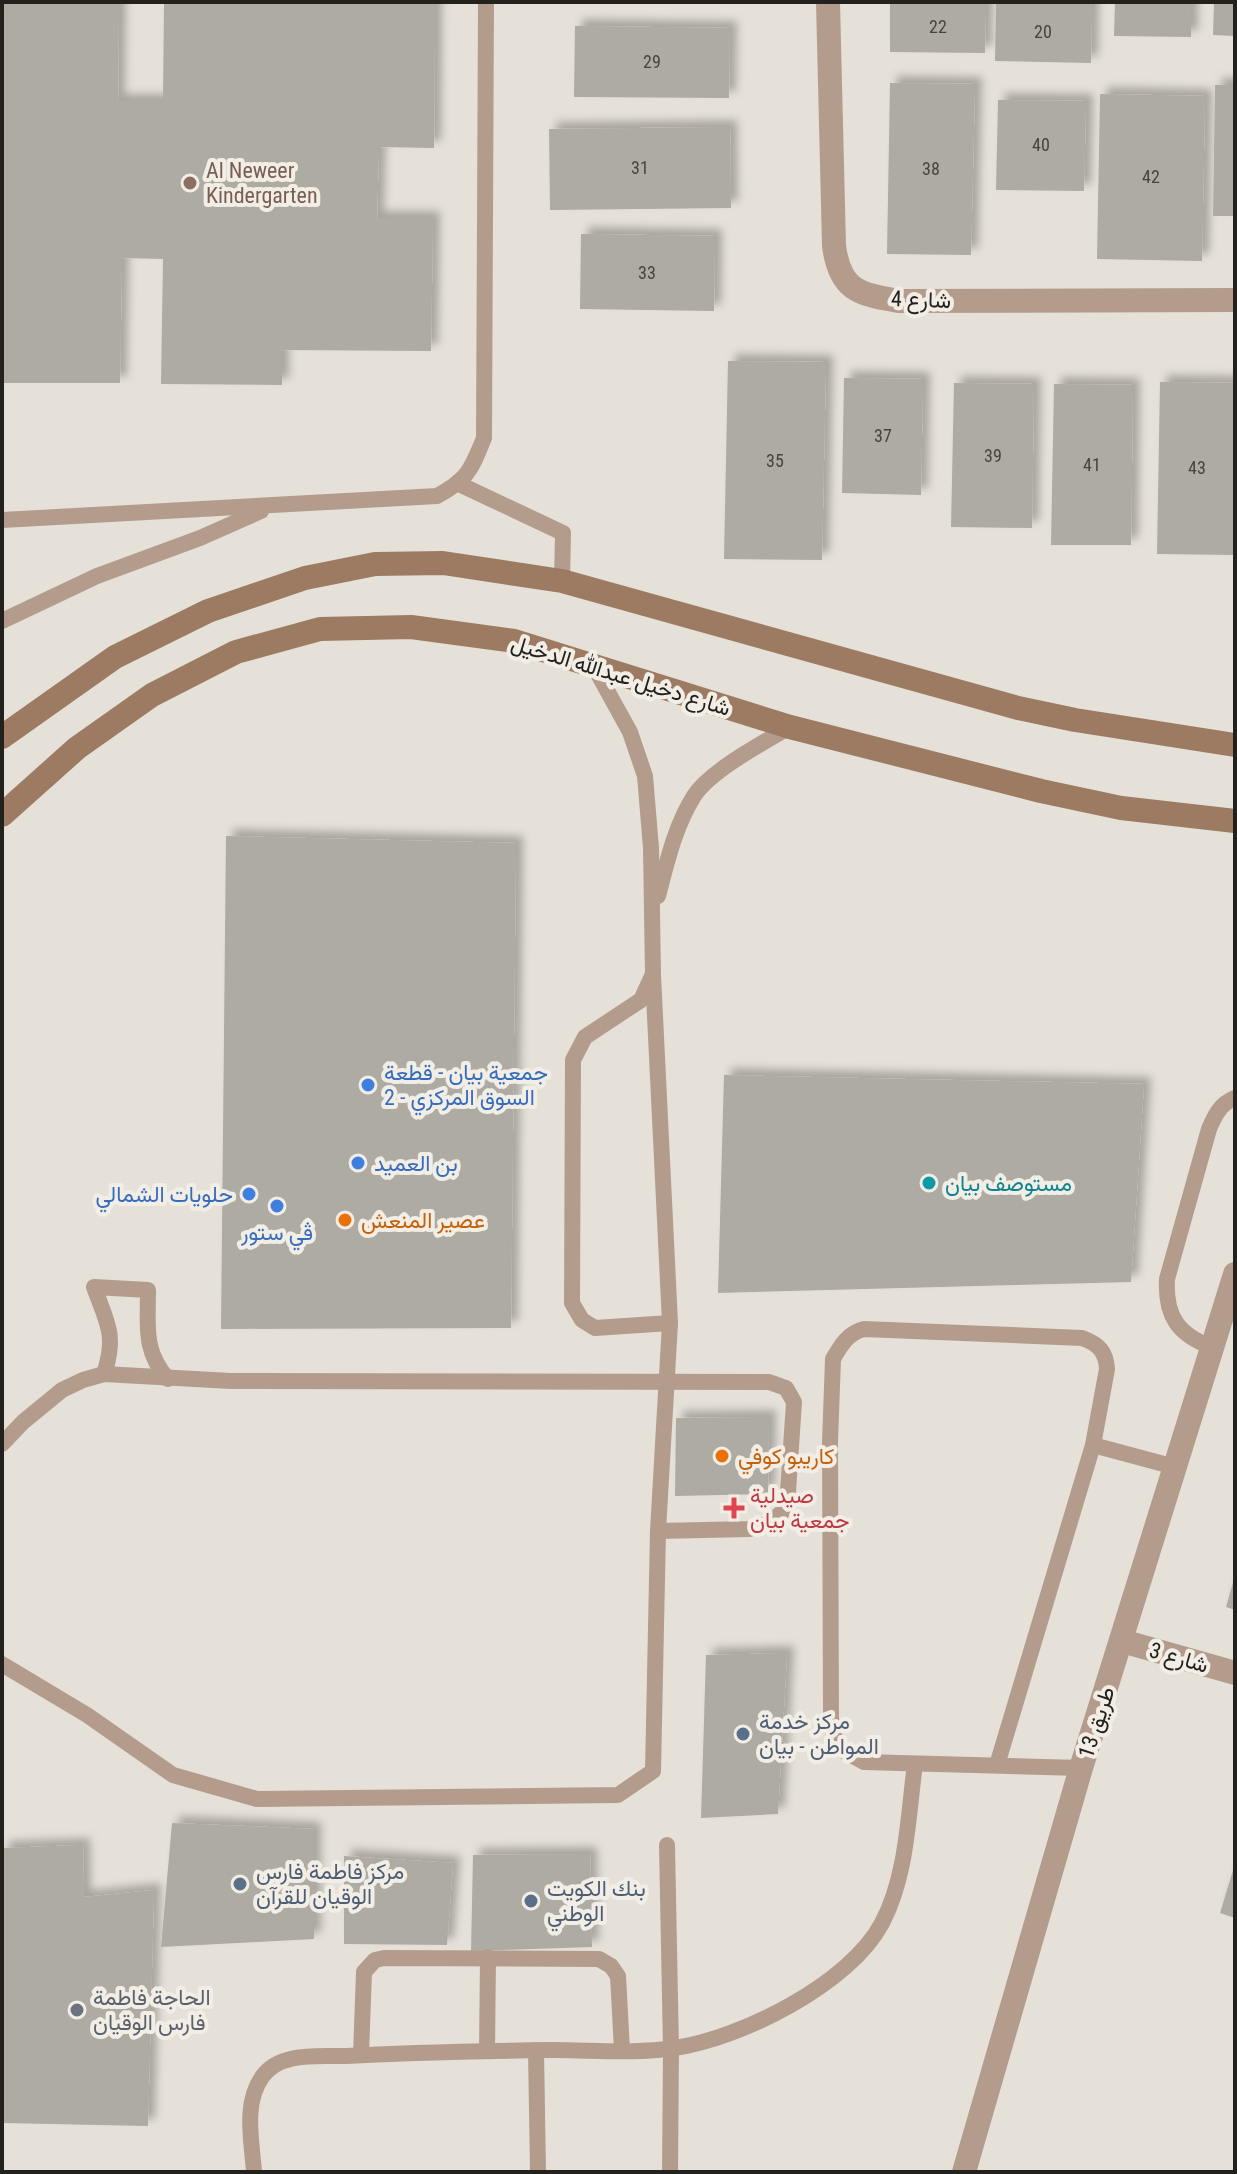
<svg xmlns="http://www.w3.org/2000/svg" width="1237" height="2174" font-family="'Roboto Condensed',Vazirmatn,sans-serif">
  <defs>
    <filter id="shadow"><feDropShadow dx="7" dy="-7" stdDeviation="4" flood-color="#0004"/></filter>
  </defs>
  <rect width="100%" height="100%" fill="#e5e1d9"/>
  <g fill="#aeaba3" filter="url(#shadow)">
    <polygon points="2,2 119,2 118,101 163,101 164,2 435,3 434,148 379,147 377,218 433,218 431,351 282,350 282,385 161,384 163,259 122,258 120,383 2,383"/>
    <polygon points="890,2 986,2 985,53 890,52"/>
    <polygon points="996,2 1092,2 1091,63 995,61"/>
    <polygon points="1115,2 1191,2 1191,37 1114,36"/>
    <polygon points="1214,2 1235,2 1235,36 1213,35"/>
    <polygon points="575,26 730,28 729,98 574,97"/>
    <polygon points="890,83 975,84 971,255 887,254"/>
    <polygon points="1215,85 1235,85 1235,216 1213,216"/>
    <polygon points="1100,94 1205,96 1202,261 1097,259"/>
    <polygon points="998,100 1086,101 1084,191 996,190"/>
    <polygon points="730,127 731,208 550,210 549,129"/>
    <polygon points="581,234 715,236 714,311 580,309"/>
    <polygon points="728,361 826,362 822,560 724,559"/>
    <polygon points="844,378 923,379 921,495 842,493"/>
    <polygon points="1160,382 1235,383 1235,555 1157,554"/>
    <polygon points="954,383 1034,384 1032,528 951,527"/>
    <polygon points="1054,384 1133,385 1131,545 1051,545"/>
    <polygon points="226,836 516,843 511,1328 221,1329"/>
    <polygon points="724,1075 1144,1084 1131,1282 718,1293"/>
    <polygon points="769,1417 768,1494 675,1496 676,1418"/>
    <polygon points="1234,1579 1235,1579 1235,1610 1226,1607"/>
    <polygon points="787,1653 778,1814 701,1818 706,1655"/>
    <polygon points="172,1823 314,1829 314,1939 161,1947"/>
    <polygon points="83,1845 84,1897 154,1890 148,2126 2,2123 2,1848"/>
    <polygon points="590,1854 592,1947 471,1951 473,1855"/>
    <polygon points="344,1856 453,1863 447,1945 344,1944"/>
    <polygon points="1234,1867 1235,1867 1235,1918 1220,1913"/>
  </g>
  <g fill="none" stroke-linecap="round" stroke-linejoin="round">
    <g stroke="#b49c8c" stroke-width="16">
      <polyline points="459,484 563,533 562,581"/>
      <path d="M2,520l435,-24c31,-17 34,-26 47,-58l2,-436"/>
      <polyline points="2,621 97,576 200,538 261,511"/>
      <path d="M658,896c9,-34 17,-70 36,-100 16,-25 70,-54 96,-69"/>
      <polyline points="652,976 641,1000 585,1037 573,1060 572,1303 582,1320 595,1328 670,1323"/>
      <path d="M1212,1347c-34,-12 -47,-31 -45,-68l42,-150c6,-14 11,-25 26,-31"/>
      <path d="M104,1374c13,-39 3,-51 -10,-87l54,3c0,36 -5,61 20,89"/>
      <polyline points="2,1444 23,1422 62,1390 83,1380 104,1374 231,1381 769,1382 786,1388 794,1402 787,1507 772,1522 750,1529 658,1531"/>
      <polyline points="1093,1445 1175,1467"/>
      <polyline points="2,1664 87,1715 173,1775 257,1799 618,1795 653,1771 658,1531 670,1323 653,975 651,848 645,776 630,732 593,665"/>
      <path d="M997,1765l96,-320 14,-76c-1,-17 -8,-25 -25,-31l-218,-9c-16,4 -23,16 -31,30l-3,83 1,276 4,24 7,8 22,12 217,6"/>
      <polyline points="667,1845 671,2049 670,2172"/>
      <polyline points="536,2050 538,2172"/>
      <polyline points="487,2051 488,1957"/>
      <polyline points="361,2055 364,1972 375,1960 384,1958 599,1959 611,1966 618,1976 622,2050"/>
      <path d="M254,2172c-2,-30 -11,-68 8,-95 18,-26 57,-20 84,-21 69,-4 138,-5 207,-6 40,0 82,4 121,-2 66,-9 176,-64 208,-125 25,-47 26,-107 33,-159"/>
    </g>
    <g stroke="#b49c8c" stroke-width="24">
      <path d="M828,2l6,244c6,45 25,48 65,55l336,-1"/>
      <polyline points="1122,1641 1235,1673"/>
      <polyline points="964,2172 1081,1768 1235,1274"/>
    </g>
    <g stroke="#9d7b62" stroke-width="24">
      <polyline points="2,737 115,657 208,611 305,578 375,564 443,563 562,581 1018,708 1075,720 1235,745"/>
      <polyline points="2,815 77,748 152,695 236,652 320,629 411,627 514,641 790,727 1041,791 1121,808 1235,821"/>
    </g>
  </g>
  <circle fill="#8d6e63" stroke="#f2eee6" stroke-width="3" cx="190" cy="183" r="8"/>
  <g fill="#3f7fe0" stroke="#f2eee6" stroke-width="3">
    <circle cx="368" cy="1085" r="8"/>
    <circle cx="358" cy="1163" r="8"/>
    <circle cx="249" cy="1194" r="8"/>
    <circle cx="277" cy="1206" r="8"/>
  </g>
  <circle fill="#0f9aa8" stroke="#f2eee6" stroke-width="3" cx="929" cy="1183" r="8"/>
  <g fill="#e8710a" stroke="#f2eee6" stroke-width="3">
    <circle cx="345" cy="1220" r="8"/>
    <circle cx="722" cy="1456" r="8"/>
  </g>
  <path fill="#e0444e" stroke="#f2eee6" stroke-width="3" d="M730 1496h8v8h8v8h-8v8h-8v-8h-8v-8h8z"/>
  <g fill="#5c6f8a" stroke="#f2eee6" stroke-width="3">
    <circle cx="743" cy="1734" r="8"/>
    <circle cx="240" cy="1884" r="8"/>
    <circle cx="531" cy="1901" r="8"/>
  </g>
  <circle fill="#6b7280" stroke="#f2eee6" stroke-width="3" cx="77" cy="2010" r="8"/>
  <g text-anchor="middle" stroke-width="8" stroke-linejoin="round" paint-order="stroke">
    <g font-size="18" fill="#46443f">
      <text x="938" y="33">22</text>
      <text x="1043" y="38">20</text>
      <text x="652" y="68">29</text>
      <text x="1041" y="151">40</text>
      <text x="640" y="174">31</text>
      <text x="931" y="175">38</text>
      <text x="1151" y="183">42</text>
      <text x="647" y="279">33</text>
      <text x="883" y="442">37</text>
      <text x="993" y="462">39</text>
      <text x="775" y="467">35</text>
      <text x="1092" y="471">41</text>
      <text x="1197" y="474">43</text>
    </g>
    <g font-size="22" fill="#785e54" stroke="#f2eee6" text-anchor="start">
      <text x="206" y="178">Al Neweer<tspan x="206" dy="25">Kindergarten</tspan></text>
    </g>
    <g font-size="22" fill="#23211e" stroke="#f2eee6">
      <text transform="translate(921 299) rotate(2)" y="8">شارع 4</text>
      <text transform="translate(621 675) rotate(17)" y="8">شارع دخيل عبدالله الدخيل</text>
      <text transform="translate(1179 1657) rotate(16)" y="8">شارع 3</text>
      <text transform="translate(1096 1722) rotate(-72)" y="8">طريق 13</text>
    </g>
    <g font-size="22" fill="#366cbe" stroke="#f2eee6" text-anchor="start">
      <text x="384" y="1080">جمعية بيان - قطعة<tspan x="384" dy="25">2 - السوق المركزي</tspan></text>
      <text x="374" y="1171">بن العميد</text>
      <text x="233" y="1202" text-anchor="end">حلويات الشمالي</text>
      <text x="277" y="1240" text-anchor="middle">ڤي ستور</text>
    </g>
    <g font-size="22" fill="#0d838f" stroke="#f2eee6" text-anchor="start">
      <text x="945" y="1191">مستوصف بيان</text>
    </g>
    <g font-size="22" fill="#c56008" stroke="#f2eee6" text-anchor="start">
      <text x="361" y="1228">عصير المنعش</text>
      <text x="738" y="1464">كاريبو كوفي</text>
    </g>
    <g font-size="22" fill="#be3a42" stroke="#f2eee6" text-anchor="start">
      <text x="750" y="1503">صيدلية<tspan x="750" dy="25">جمعية بيان</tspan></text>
    </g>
    <g font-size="22" fill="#4e5e75" stroke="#f2eee6" text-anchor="start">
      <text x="759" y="1729">مركز خدمة<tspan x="759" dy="25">المواطن - بيان</tspan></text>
      <text x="256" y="1879">مركز فاطمة فارس<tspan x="256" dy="25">الوقيان للقرآن</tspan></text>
      <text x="547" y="1896">بنك الكويت<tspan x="547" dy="25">الوطني</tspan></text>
    </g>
    <g font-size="22" fill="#5b616d" stroke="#f2eee6" text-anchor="start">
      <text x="93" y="2005">الحاجة فاطمة<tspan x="93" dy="25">فارس الوقيان</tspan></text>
    </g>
  </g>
  <rect width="1237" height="2174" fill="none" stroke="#23211e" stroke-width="8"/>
</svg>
